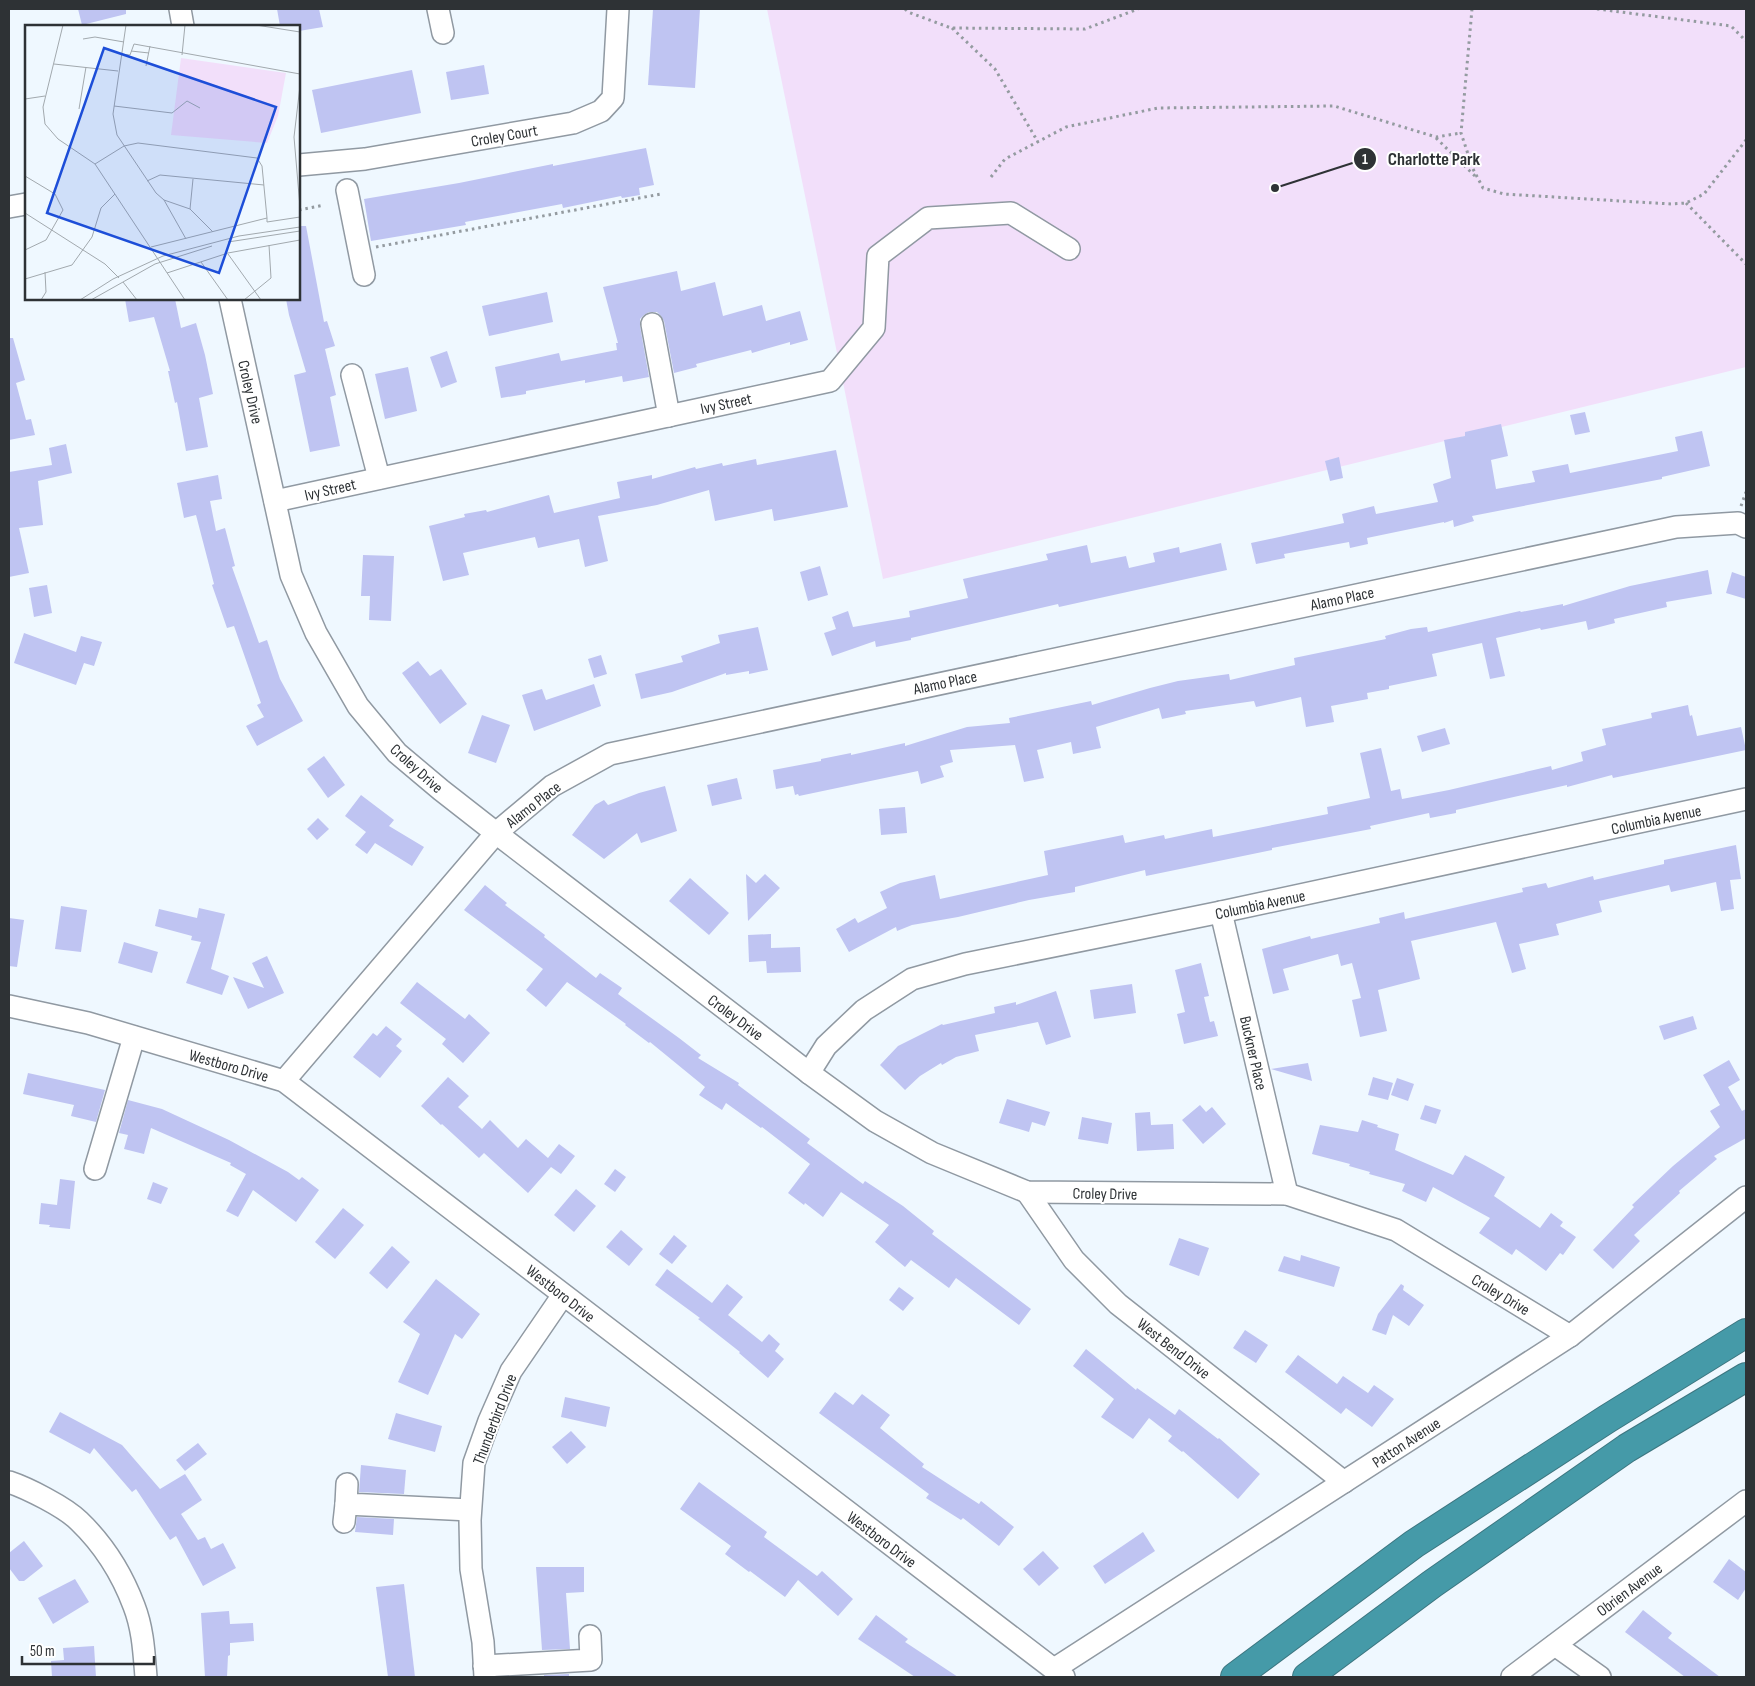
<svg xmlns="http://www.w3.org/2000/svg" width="1755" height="1686" font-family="'Sofia Sans Condensed',sans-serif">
  <rect width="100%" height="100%" fill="#eff8ff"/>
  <polygon fill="#f2dffa" points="767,9 1746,9 1746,367 883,579"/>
  <g fill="#bfc4f2">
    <polygon points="78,9 126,9 126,14 82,25"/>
    <polygon points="277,9 319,9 323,27 299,31 299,26 280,26"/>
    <polygon points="653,9 700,9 695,88 648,85"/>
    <polygon points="484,65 489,94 451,100 446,72"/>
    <polygon points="412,70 421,113 321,133 312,90"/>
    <polygon points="646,148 654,185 639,188 640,195 622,198 621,196 563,208 562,204 465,222 466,225 371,241 364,199 459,183 553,164 553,166"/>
    <polygon points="299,226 306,226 324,322 327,321 335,346 325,349 336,395 330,397 340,446 310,452 294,375 306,372 289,315 286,299 299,299"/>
    <polygon points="677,271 681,291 715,282 723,316 762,305 766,321 800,311 808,340 790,345 790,342 752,353 751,350 696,364 697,367 674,373 664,321 661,316 657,312 649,312 644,315 640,319 640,326 649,377 623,382 622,376 585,383 585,380 526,391 526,394 501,398 495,367 559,353 561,361 617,350 616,343 618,343 603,287"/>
    <polygon points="547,292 553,322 489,336 482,306"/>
    <polygon points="125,299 175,299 181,328 196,323 205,355 213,394 199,398 208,447 186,451 177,402 175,403 168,371 170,371 154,317 129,322"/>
    <polygon points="9,338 13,338 25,380 16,383 26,420 31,419 35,435 9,440"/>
    <polygon points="447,351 457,382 441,388 430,357"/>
    <polygon points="408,367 417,411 385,419 375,374"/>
    <polygon points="1585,412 1590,432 1575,435 1570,415"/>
    <polygon points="1501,424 1508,456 1491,460 1496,489 1535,482 1532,471 1568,464 1570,473 1678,451 1675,437 1702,431 1710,466 1662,477 1662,479 1472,516 1474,521 1454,527 1453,520 1444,523 1444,522 1367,538 1368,544 1350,548 1349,542 1284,554 1285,558 1256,564 1251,543 1344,523 1342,514 1374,506 1376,514 1438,502 1433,484 1451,478 1444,440 1465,436 1465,432"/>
    <polygon points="66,444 72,473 38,481 43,525 19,528 29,573 9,577 9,472 52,465 49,448"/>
    <polygon points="836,450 848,507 774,521 772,509 715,521 709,490 657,505 598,516 608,561 585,567 579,539 538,548 535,537 463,553 469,575 443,581 429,526 465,517 464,514 486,510 487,512 549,495 554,513 620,498 617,482 652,475 652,479 695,467 696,469 722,463 723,466 756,459 757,465"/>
    <polygon points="1339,457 1343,478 1330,481 1325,461"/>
    <polygon points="218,475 222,499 210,501 216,531 225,528 235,566 232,567 259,643 267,640 280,679 303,721 257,746 246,726 264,717 257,705 261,703 234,626 227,628 212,585 214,584 196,515 184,518 177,483"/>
    <polygon points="1221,543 1227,570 1059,607 1058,604 911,638 911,640 876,647 875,641 832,656 824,633 836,629 832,617 848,611 853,627 910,617 909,611 968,598 963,579 1048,560 1046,554 1087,545 1091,563 1126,556 1129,568 1155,562 1153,553 1179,547 1180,553"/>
    <polygon points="363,555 394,556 391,621 369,620 370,596 361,596"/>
    <polygon points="820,566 828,595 808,601 800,572"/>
    <polygon points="1708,570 1712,594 1666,602 1667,607 1614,619 1615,623 1588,630 1586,621 1541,630 1540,628 1496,638 1505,676 1490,679 1482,643 1432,654 1437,676 1389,686 1389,689 1367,693 1368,699 1331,706 1334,722 1306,727 1301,697 1256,707 1254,701 1185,711 1186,714 1162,719 1159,708 1096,727 1101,748 1073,754 1071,742 1037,750 1044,778 1024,782 1015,745 950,750 953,762 940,766 944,777 921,784 918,771 799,796 798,794 795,795 793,786 776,789 773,770 821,761 821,759 851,753 851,755 905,743 905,746 967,727 1010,723 1009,718 1091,701 1092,705 1150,688 1178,681 1229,674 1230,680 1295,665 1294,658 1386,639 1385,636 1411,629 1427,627 1428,632 1520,611 1521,612 1563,604 1563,606 1630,586"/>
    <polygon points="1732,572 1746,577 1746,599 1726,593"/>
    <polygon points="47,585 52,613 34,617 29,588"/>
    <polygon points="758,627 768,670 749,674 749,671 726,675 726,673 672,692 641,699 635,674 683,662 681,656 720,643 718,635"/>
    <polygon points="24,633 76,652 81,636 102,642 94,666 84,663 76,685 14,663"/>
    <polygon points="601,655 607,674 594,678 588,659"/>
    <polygon points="418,661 430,676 441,669 467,704 440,724 402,673"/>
    <polygon points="594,684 601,706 534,731 522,695 542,689 546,700"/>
    <polygon points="1688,705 1690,716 1692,715 1697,736 1741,727 1746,750 1613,778 1612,775 1567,787 1567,785 1456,810 1456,813 1430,818 1429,813 1370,826 1371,829 1272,848 1272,850 1146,876 1145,870 1075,887 1075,892 1029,900 958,917 912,925 897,931 896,927 849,952 836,929 855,918 858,923 887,908 880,892 900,883 935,875 940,899 1048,875 1044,851 1123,835 1125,843 1164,835 1165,839 1212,829 1213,837 1328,814 1327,807 1370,798 1360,753 1381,748 1391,791 1400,789 1402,799 1449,790 1551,766 1552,770 1583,761 1581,752 1606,745 1602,729 1652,718 1651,713"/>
    <polygon points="482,715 510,725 496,763 468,753"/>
    <polygon points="1445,728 1450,744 1422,752 1417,736"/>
    <polygon points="324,756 345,785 328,798 307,769"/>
    <polygon points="737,778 742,799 712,806 707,785"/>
    <polygon points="665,786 677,831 641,843 637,833 604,859 572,835 595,805 604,800 608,805 639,793"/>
    <polygon points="361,795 394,820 389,826 424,847 412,866 375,843 367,854 355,845 366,832 345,816"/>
    <polygon points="905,807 907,833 881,835 879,809"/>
    <polygon points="318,818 329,829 317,840 307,829"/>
    <polygon points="1736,845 1741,879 1730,880 1734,909 1721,911 1716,882 1671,892 1669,885 1599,901 1602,912 1556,924 1559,935 1519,944 1526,969 1512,973 1496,922 1411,941 1420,979 1378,990 1387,1031 1360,1037 1352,1000 1361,998 1352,963 1341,966 1338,954 1283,969 1289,990 1273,994 1262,949 1310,936 1311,939 1380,923 1379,918 1404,912 1405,919 1523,892 1522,888 1546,883 1548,888 1593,876 1594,880 1664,864 1664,860"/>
    <polygon points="746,874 756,883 765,874 780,888 748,921"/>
    <polygon points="690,878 729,913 709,935 669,901"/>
    <polygon points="485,885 507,903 505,905 545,935 544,937 596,978 600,973 622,988 618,994 679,1038 701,1055 698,1058 739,1083 738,1085 810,1139 807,1143 863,1184 865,1181 903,1206 934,1231 932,1234 1031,1309 1019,1325 956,1278 949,1288 911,1260 905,1267 875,1242 889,1225 841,1192 823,1217 805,1203 804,1205 788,1193 810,1164 762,1127 761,1128 726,1103 722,1110 699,1095 705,1087 650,1042 649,1043 625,1025 626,1024 567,982 546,1007 526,990 543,969 464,910"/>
    <polygon points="61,906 87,910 81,952 55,949"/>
    <polygon points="199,908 225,914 211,969 229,976 222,995 186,983 201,942 191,940 192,936 155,926 159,909 197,918"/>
    <polygon points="9,918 24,920 17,967 9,966"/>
    <polygon points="771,934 771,948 800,947 801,972 767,973 766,961 749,962 748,935"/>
    <polygon points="124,942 158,952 152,973 118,963"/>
    <polygon points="267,956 284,993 248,1009 233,977 264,988 252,963"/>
    <polygon points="1201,963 1209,996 1204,997 1210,1022 1214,1021 1218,1036 1184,1044 1177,1014 1185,1012 1175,970"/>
    <polygon points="417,982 465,1019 469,1014 490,1033 463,1063 442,1044 446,1039 400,1003"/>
    <polygon points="1132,984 1136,1013 1094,1019 1090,990"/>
    <polygon points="1056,991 1071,1037 1046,1045 1038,1022 975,1035 979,1051 956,1057 942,1065 941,1063 920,1076 905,1090 880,1065 898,1046 942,1024 943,1025 995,1013 994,1007 1016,1002 1016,1005"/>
    <polygon points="1693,1016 1697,1029 1664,1040 1659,1026"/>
    <polygon points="386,1026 402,1039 396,1046 402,1051 380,1078 353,1057 373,1033 377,1036"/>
    <polygon points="1729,1060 1740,1080 1728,1087 1742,1111 1746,1109 1746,1138 1714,1156 1717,1159 1679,1191 1680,1193 1634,1235 1640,1241 1613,1269 1593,1250 1634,1207 1632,1205 1673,1166 1720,1127 1710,1111 1720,1105 1703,1075"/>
    <polygon points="1308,1063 1312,1081 1271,1069"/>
    <polygon points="28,1073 105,1090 96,1122 71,1116 74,1105 23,1094"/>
    <polygon points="448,1077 469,1096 458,1107 482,1129 490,1120 518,1148 526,1139 548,1158 559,1144 575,1156 561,1174 551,1167 528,1193 484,1153 479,1158 442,1124 441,1125 421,1106"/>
    <polygon points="1373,1077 1393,1083 1388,1100 1368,1095"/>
    <polygon points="1397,1078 1414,1084 1408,1101 1391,1095"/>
    <polygon points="1007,1099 1050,1112 1045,1126 1032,1122 1029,1132 999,1123"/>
    <polygon points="128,1100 162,1109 229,1140 288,1172 299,1180 302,1177 319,1190 296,1222 253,1190 238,1217 226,1211 246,1174 230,1165 231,1163 151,1128 144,1154 124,1149 128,1135 119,1133"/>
    <polygon points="1200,1105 1206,1112 1212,1107 1226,1124 1203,1144 1182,1120"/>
    <polygon points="1425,1105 1441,1110 1436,1124 1420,1119"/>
    <polygon points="1150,1112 1151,1125 1173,1124 1174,1149 1137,1151 1135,1113"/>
    <polygon points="1082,1117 1112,1123 1108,1144 1078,1139"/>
    <polygon points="1362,1120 1378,1125 1377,1127 1399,1134 1395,1150 1453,1175 1465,1155 1484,1165 1505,1177 1494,1196 1540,1228 1551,1213 1563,1222 1560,1226 1576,1237 1563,1255 1560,1253 1546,1271 1516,1249 1512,1255 1479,1233 1490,1218 1433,1187 1426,1202 1402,1191 1405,1184 1369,1174 1370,1172 1349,1166 1350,1164 1312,1154 1320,1125 1358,1132"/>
    <polygon points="615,1169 626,1177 615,1192 604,1184"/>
    <polygon points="60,1179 75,1181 70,1229 49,1227 50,1225 39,1224 41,1203 57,1205"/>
    <polygon points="153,1182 168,1188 161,1204 147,1199"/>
    <polygon points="576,1189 596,1206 574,1232 554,1215"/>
    <polygon points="343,1208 364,1225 335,1259 315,1242"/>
    <polygon points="621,1230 643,1249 629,1266 606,1247"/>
    <polygon points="674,1235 687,1246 672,1264 659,1254"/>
    <polygon points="1179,1238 1209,1248 1199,1276 1169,1265"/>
    <polygon points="392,1246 410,1262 387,1289 369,1273"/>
    <polygon points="1301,1255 1340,1267 1334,1287 1278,1271 1284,1256 1300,1261"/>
    <polygon points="667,1269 712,1303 727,1284 743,1297 728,1315 762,1342 769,1334 780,1344 775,1351 784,1359 768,1378 739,1353 740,1352 698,1319 700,1318 655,1285"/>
    <polygon points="436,1279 480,1314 462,1339 455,1334 428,1395 398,1382 420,1334 403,1322"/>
    <polygon points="1401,1284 1404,1286 1403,1290 1424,1305 1409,1326 1393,1315 1386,1335 1372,1330 1378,1314"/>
    <polygon points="899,1287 914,1298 903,1311 889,1300"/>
    <polygon points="1245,1330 1268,1345 1256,1363 1233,1348"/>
    <polygon points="1086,1349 1136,1390 1137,1388 1175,1415 1179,1409 1218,1439 1219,1438 1260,1474 1238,1499 1183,1451 1182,1452 1168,1441 1172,1436 1149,1418 1133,1439 1101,1417 1114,1399 1073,1366"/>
    <polygon points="1298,1355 1337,1384 1343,1376 1368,1393 1374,1385 1394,1399 1372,1427 1346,1408 1341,1414 1285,1372"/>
    <polygon points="835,1392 853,1405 862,1394 890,1415 880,1428 924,1464 922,1467 979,1504 981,1501 1014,1527 999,1546 963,1518 961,1520 926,1498 929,1494 819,1413"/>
    <polygon points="565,1397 610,1407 606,1427 561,1417"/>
    <polygon points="60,1412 122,1445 160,1489 185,1474 202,1500 181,1514 198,1540 205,1537 211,1549 223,1543 236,1568 203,1586 176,1536 170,1540 136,1489 132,1492 94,1448 90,1454 49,1432"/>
    <polygon points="396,1413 442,1426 435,1452 388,1439"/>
    <polygon points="571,1431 586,1447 567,1464 552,1447"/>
    <polygon points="198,1443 207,1454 185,1471 176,1460"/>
    <polygon points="361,1465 406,1470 404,1494 359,1492"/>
    <polygon points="699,1482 767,1532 764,1537 817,1576 822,1571 853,1599 838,1616 798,1580 785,1597 750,1571 749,1572 725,1554 731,1546 680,1509"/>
    <polygon points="357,1517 394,1519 393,1535 355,1532"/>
    <polygon points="1143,1532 1155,1551 1105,1584 1093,1566"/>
    <polygon points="24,1541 43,1566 24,1581 19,1581 9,1568 9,1553"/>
    <polygon points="1043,1551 1059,1568 1039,1586 1023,1569"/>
    <polygon points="1729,1559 1746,1572 1746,1588 1738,1600 1713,1582"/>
    <polygon points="536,1567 584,1567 584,1592 566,1593 570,1649 542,1650"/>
    <polygon points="75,1579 89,1602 53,1624 38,1598"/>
    <polygon points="404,1584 415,1677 388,1677 376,1587"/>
    <polygon points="1643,1610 1672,1633 1668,1638 1720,1677 1685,1677 1625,1632"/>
    <polygon points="229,1611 230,1624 253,1623 254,1641 230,1643 230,1655 228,1656 227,1677 205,1677 201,1613"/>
    <polygon points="876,1615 908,1639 905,1642 958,1677 915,1677 858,1639"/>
    <polygon points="94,1646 96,1677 52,1677 51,1661 64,1660 63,1648"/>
    <polygon points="569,1674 569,1677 544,1677 544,1675"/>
  </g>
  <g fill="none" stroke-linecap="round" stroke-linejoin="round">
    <g stroke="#9099a2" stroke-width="24">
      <g id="minor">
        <polyline points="180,9 183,26"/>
        <polyline points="438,9 443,33"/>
        <polyline points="299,165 365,159 573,123 601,111 613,98 618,9"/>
        <polyline points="347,190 364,275"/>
        <polyline points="9,207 26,204"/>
        <polyline points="230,299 291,575 316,633 358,706 397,753 441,790 496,833 809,1073 875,1121 932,1153 1027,1192 1287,1194 1396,1230 1570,1336"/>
        <polyline points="652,324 669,416"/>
        <polyline points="352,375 379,478"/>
        <polyline points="275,501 830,381 874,328 878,256 928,218 1011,213 1069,249"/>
        <polyline points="1221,912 1287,1194"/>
        <polyline points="9,1006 88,1023 284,1081 1064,1677"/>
        <polyline points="809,1073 826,1046 864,1010 912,979 965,964 1221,912 1746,799"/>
        <polyline points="284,1081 496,833 552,786 610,754 1676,527 1738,523 1746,527"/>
        <polyline points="95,1169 134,1037"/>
        <polyline points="1027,1192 1074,1260 1118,1304 1344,1482"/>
        <path d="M9,1482c18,6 56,25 70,39 24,23 43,53 55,85 9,23 10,47 12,71"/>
        <polyline points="347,1484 346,1504 470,1510"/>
        <polyline points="344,1522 346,1504"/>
        <polyline points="1555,1645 1600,1677"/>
        <polyline points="484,1666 591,1660 590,1636"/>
        <polyline points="1054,1669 1570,1336 1746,1197"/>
        <polyline points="485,1677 483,1642 471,1569 470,1520 474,1463 489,1421 511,1371 563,1295"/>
        <polyline points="1512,1677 1746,1501"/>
      </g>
    </g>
    <g stroke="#3d7680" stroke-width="30">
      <g id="highway">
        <polyline points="1235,1677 1414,1544 1607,1419 1746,1333"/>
        <polyline points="1307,1677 1432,1584 1627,1448 1746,1377"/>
      </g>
    </g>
    <g stroke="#949ba0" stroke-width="3" stroke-dasharray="2.5 4" stroke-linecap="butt">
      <polyline points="905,9 908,12 951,28 1085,29 1138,9"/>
      <polyline points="1472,9 1461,133 1473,169 1483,188 1504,194 1671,204 1686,203 1704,194 1746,140"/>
      <polyline points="1597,9 1731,26 1746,41"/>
      <polyline points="952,28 995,69 1038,142"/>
      <polyline points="1436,138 1476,177"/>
      <polyline points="991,177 1005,159 1066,127 1158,108 1334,106 1436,137 1461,133"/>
      <polyline points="1686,203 1746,264"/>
      <polyline points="299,210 324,205"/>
      <polyline points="376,247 661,194"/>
      <polyline points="1741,506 1746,492"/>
    </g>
    <use href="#minor" stroke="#fff" stroke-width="21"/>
    <use href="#highway" stroke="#459aa8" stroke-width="28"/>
  </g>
  <g text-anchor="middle" stroke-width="4" stroke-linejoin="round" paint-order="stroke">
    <g font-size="16" fill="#2e3235" stroke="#fff">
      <text transform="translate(504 135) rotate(-10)" y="6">Croley Court</text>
      <text transform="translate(251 392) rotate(77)" y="6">Croley Drive</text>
      <text transform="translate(726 403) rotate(-12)" y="6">Ivy Street</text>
      <text transform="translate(330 489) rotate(-13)" y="6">Ivy Street</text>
      <text transform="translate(1342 598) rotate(-12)" y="6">Alamo Place</text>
      <text transform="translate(945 682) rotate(-12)" y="6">Alamo Place</text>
      <text transform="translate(417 768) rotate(42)" y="6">Croley Drive</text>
      <text transform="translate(533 804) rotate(-38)" y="6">Alamo Place</text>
      <text transform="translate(1656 819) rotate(-12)" y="6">Columbia Avenue</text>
      <text transform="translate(1260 904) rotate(-12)" y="6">Columbia Avenue</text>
      <text transform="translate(736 1017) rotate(37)" y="6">Croley Drive</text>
      <text transform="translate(1254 1053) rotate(77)" y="6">Buckner Place</text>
      <text transform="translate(229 1065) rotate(16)" y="6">Westboro Drive</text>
      <text transform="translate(1105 1193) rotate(1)" y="6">Croley Drive</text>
      <text transform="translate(561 1293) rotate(38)" y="6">Westboro Drive</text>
      <text transform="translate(1501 1294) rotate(31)" y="6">Croley Drive</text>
      <text transform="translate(1174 1348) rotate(38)" y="6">West Bend Drive</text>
      <text transform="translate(494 1419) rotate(-69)" y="6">Thunderbird Drive</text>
      <text transform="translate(1406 1442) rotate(-33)" y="6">Patton Avenue</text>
      <text transform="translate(882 1539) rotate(37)" y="6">Westboro Drive</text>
      <text transform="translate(1629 1589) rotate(-37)" y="6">Obrien Avenue</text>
    </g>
  </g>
  <g transform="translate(25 25)">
    <rect width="275" height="275" fill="#eff8ff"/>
    <path d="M156,33l105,15 -8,43 -11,27 -96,-8z" fill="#f2dffa"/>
    <path fill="none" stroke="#a2a9ae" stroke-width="1" d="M38,0l-20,82 2,17 13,15 37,25 90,136M101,0l-13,89 4,21 39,58 8,7 26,9 23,23M231,0l44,7M58,14l12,-2 29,5M106,26l18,2M96,29l9,1 4,-11 166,30M157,30l3,-30M29,39l64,7M121,41l4,-20M275,61l-6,51 6,70M0,74l20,-3M89,81l58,7 15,-12 13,7M54,84l7,-42M70,139l29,-18 14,-3 119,15 5,8 5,52M0,151l30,18 8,16 -17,30 -21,10M122,156l13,-6 104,10M139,175l22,39M165,184l3,-30M0,188l80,51 14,14M242,193v4l33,-5M203,217l72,-11M126,222l116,-29M203,229l33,46M176,237l27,38M142,248l61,-20 72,-13M0,254l47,-14 20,-28 9,-29 14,-14M98,257l14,18M16,275l5,-8 -1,-20M55,275l33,-21 50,-23 76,-20 61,-9M66,275l64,-36 57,-18M219,275l27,-22 -2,-33"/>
    <path fill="#1d4ed8" fill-opacity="0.15" stroke="#1d4ed8" stroke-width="2.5" d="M79,23l172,59 -57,166 -172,-60z"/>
    <rect width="275" height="275" fill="none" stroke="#2e3235" stroke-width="2.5"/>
  </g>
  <path fill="none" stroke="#2e3235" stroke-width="2" d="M1275 188L1365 159"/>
  <g fill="#2e3235" stroke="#fff" stroke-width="2">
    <circle cx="1275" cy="188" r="5"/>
    <circle cx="1365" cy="159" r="12"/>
  </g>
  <g font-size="15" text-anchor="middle" font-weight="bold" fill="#fff">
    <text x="1365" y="164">1</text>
  </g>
  <g font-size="18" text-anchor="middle" font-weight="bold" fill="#2e3235" stroke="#fff" stroke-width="4" stroke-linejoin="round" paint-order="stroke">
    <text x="1434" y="165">Charlotte Park</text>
  </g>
  <rect width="1755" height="1686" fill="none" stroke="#2e3235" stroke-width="20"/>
  <path d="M22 1656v8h132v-8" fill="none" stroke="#2e3235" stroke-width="2.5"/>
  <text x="30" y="1656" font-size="15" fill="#2e3235" stroke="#ffffff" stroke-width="4" paint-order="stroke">50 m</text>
</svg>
